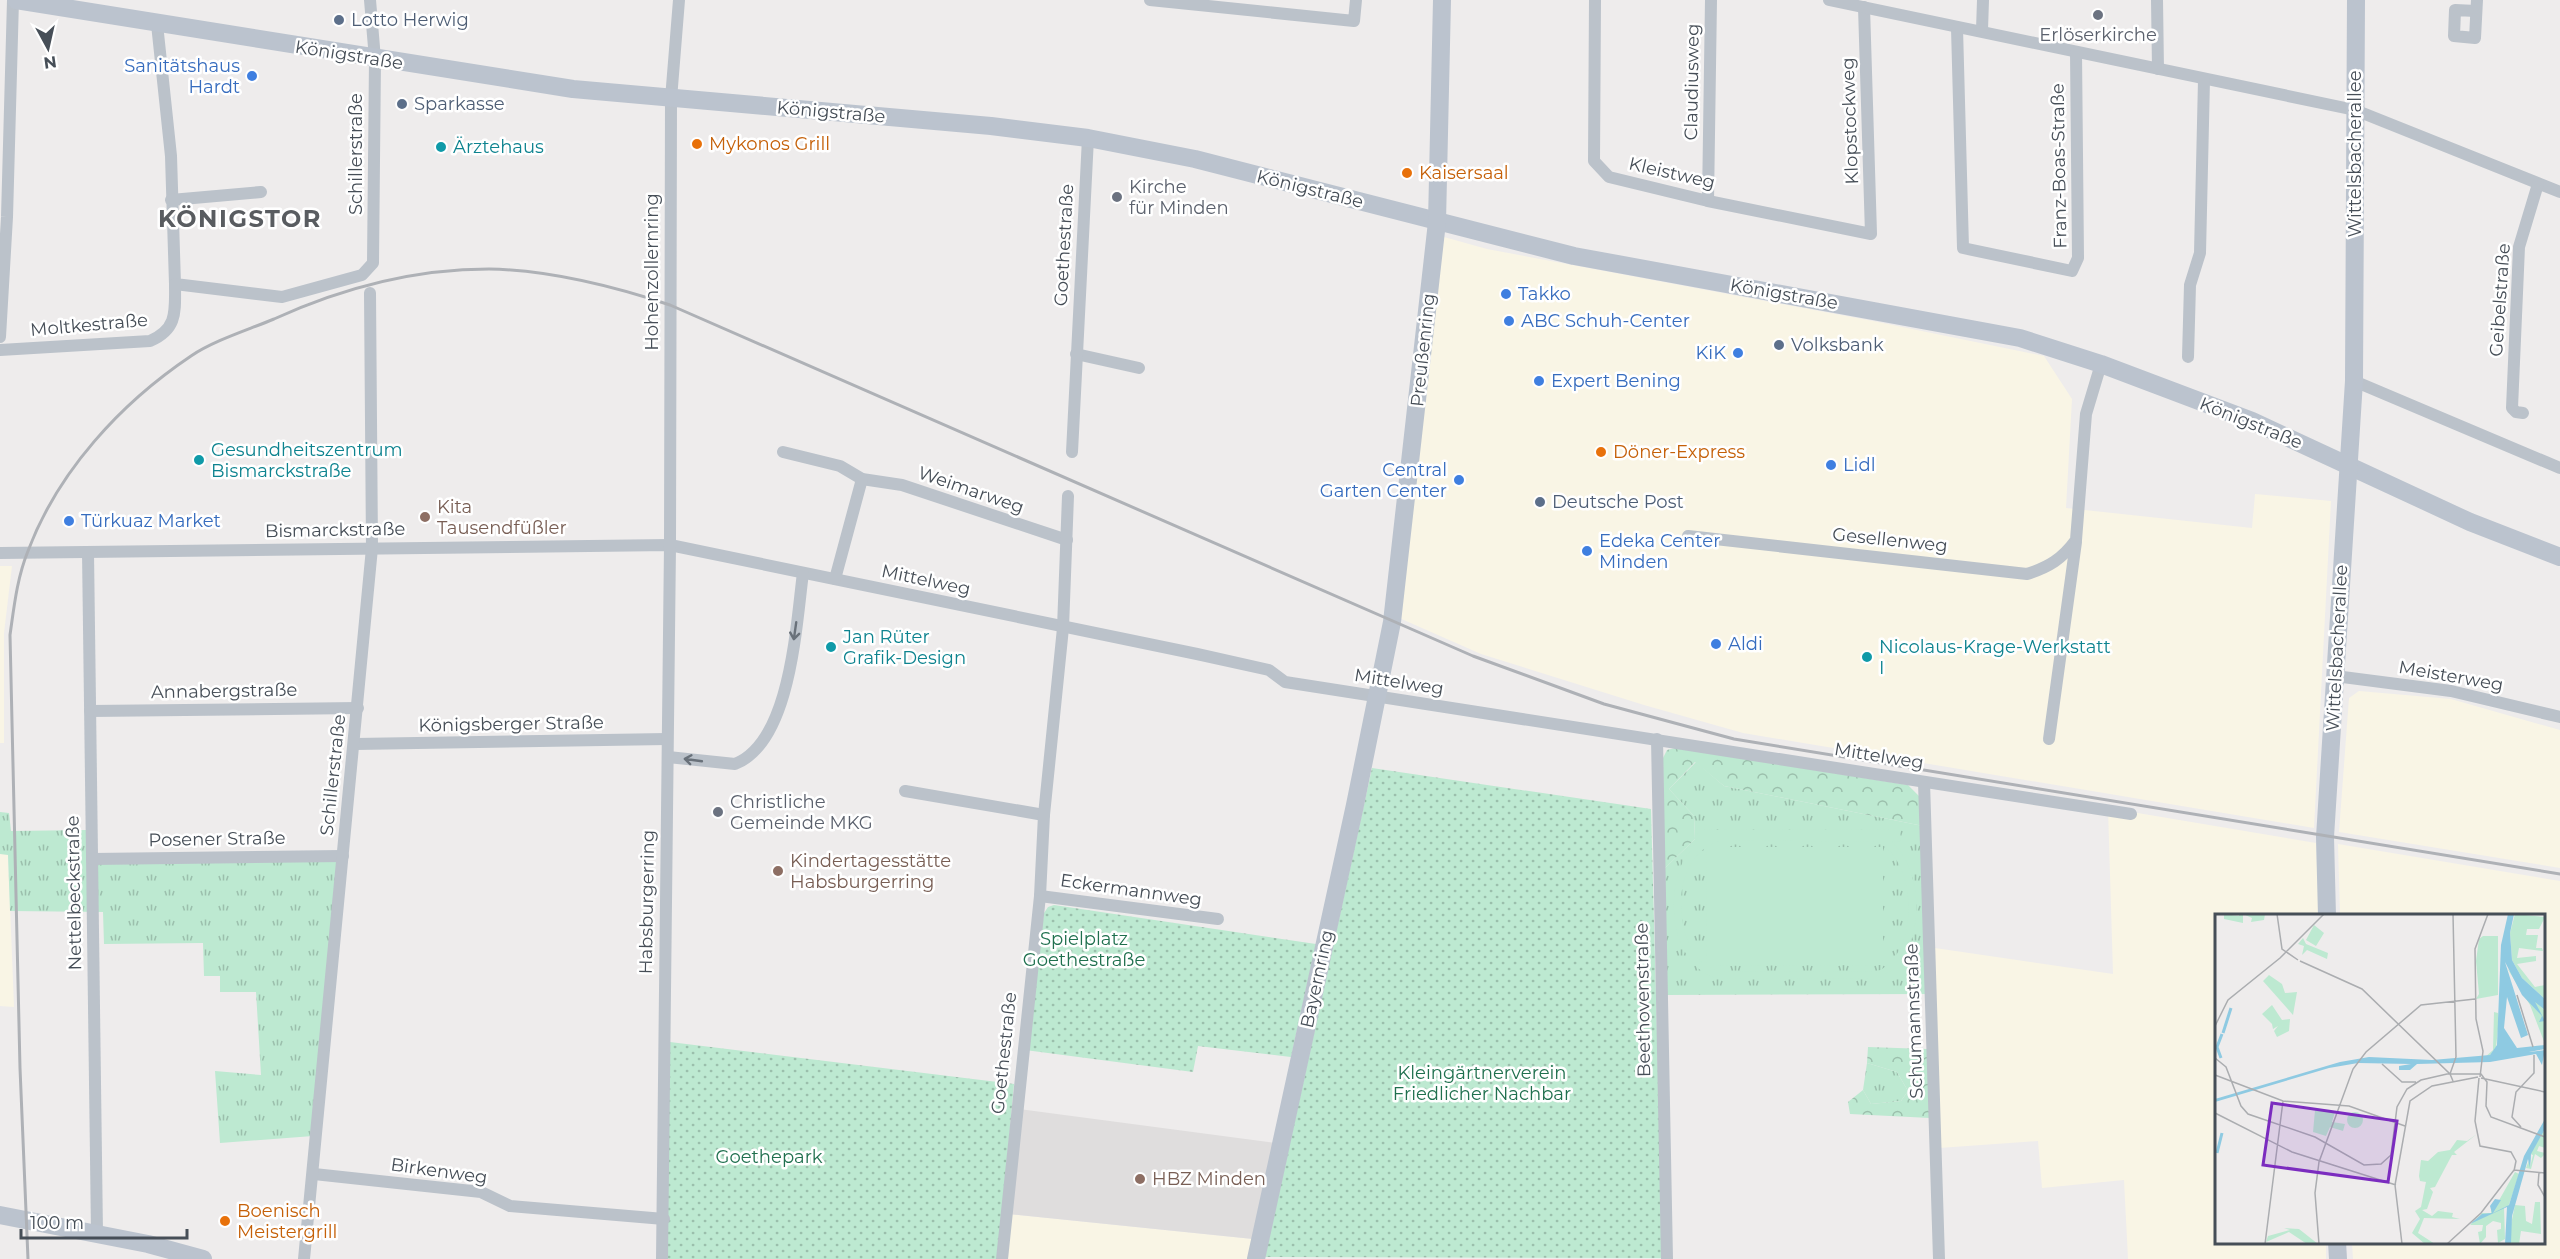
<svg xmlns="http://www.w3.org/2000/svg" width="2560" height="1259" font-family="Montserrat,sans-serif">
  <defs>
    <pattern id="grass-tufts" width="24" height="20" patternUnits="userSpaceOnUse" patternTransform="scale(1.5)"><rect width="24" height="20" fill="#bde9d1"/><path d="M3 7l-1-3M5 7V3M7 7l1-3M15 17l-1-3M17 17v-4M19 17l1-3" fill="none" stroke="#9bbfac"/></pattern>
    <pattern id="forest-crowns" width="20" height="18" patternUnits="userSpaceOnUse" patternTransform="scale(1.5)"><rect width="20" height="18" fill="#bde9d1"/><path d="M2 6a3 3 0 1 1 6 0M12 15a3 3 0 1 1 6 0" fill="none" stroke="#9bbfac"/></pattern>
    <pattern id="park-dots" width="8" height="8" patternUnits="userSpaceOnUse" patternTransform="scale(1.5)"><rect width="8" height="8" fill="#bde9d1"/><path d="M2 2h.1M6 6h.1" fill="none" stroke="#9bbfac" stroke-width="1.8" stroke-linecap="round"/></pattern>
  </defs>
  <rect width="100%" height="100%" fill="#eeecec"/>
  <g fill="#f9f5e5">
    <polygon points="1444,237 1487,249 1873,321 2044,356 2072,399 2066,508 2252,528 2255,494 2331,501 2314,828 1743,733 1644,705 1481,654 1397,617"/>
    <polygon points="0,566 12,566 4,633 4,743 0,743"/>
    <polygon points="2359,691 2451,699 2560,730 2560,868 2339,832 2349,698"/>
    <polygon points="2108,808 2316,843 2319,915 2216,916 2216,1242 2326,1243 2326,1259 2128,1259 2124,1180 2042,1188 2038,1141 1939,1148 1935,948 2113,974"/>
    <polygon points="2338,844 2560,881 2560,1259 2353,1259 2352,1243 2544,1242 2544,916 2340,915"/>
    <polygon points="0,854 8,854 14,1007 0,1006"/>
    <polygon points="1008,1214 1253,1239 1248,1259 1005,1259"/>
  </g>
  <polygon fill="#dfdddd" points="1019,1109 1276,1143 1253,1239 1008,1214"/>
  <g fill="url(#grass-tufts)">
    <polygon points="1696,762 1724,786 1923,826 1927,994 1665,995 1664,869 1695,839 1694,816 1669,789"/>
    <polygon points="0,812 9,813 11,831 86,830 87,862 337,860 313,1136 220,1143 215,1071 261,1075 256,992 220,992 220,976 204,976 203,943 104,944 103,912 10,911 8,855 0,854"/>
    <polygon points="1867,1063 1897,1072 1908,1091 1901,1101 1871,1104 1863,1090"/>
  </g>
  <g fill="url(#forest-crowns)">
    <polygon points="1675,748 1908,785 1920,797 1923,826 1724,786 1695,762 1669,789 1694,816 1695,839 1664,869 1663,758 1667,750"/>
    <polygon points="1868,1047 1927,1049 1930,1118 1850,1114 1848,1102 1863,1090 1871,1104 1901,1101 1908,1091 1897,1072 1867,1063"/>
  </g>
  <g fill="url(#park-dots)">
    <polygon points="1372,768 1651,809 1663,1258 1265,1257"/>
    <polygon points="1054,905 1316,944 1291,1057 1198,1046 1193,1072 1025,1050 1044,913 1048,907"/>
    <polygon points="670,1042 1014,1084 998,1259 662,1259"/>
  </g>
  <path fill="#bde9d1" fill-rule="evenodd" d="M1900,829l1,12 -10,1c37,28 35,125 -16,136l-156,1c-46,-12 -53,-75 -38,-113 7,-17 17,-17 17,-36zM1726,840l151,2c41,18 43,111 1,129l-158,1 -13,-6 176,-1v-118h-176l-1,119c-37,-30 -35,-119 20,-126z"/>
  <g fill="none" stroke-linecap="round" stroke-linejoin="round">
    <g stroke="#bbc2ca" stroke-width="12">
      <polyline points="1150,0 1354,21 1356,0"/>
      <polyline points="1595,0 1594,161 1609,177 1708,201 1871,234 1864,7"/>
      <polyline points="1829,0 2355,110 2560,192"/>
      <polyline points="2157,0 2158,69"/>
      <polyline points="2476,11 2455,10 2454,36 2475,38 2477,0"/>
      <polyline points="157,24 171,156 175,284 282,297 362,275 373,263 375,59 370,0"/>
      <polyline points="1957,28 1963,248 2072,271 2078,258 2076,52"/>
      <polyline points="1982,30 1983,0"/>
      <polyline points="171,200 261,192"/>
      <polyline points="1708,201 1711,0"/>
      <polyline points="0,337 7,217 13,0"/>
      <path d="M0,350l150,-9c28,-12 25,-30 25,-57"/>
      <polyline points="1076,354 1139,368"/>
      <polyline points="2188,357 2190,285 2200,253 2204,80"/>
      <polyline points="2354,381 2560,468"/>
      <polyline points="2523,413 2516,412 2512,408 2519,247 2538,184"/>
      <polyline points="783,452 840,466 862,479 902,485 1067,540"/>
      <polyline points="1072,452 1088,138"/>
      <path d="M1688,536l339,38c22,-7 35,-15 49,-34l10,-126 15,-50"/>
      <polyline points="88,552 97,1234"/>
      <polyline points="0,553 670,545 1197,654 1269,670 1285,682 2131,814"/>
      <polyline points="835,579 862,479"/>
      <polyline points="2335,676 2451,691 2560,717"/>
      <polyline points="90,711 358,708"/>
      <polyline points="1657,739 1667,1259"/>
      <polyline points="2049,739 2076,542"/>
      <polyline points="355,744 667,739"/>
      <path d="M668,757l67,7c56,-22 61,-139 68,-191"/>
      <polyline points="1924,782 1939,1259"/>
      <polyline points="905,791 1044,815"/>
      <polyline points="92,859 343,856"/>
      <polyline points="1040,896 1218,919"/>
      <polyline points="314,1174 481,1192 510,1206 664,1219"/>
      <polyline points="304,1259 372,548 370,293"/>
      <polyline points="662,1259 670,545 671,99 679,0"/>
      <polyline points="1002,1259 1040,896 1044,815 1063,628 1068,496"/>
    </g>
    <g stroke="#bbc3ce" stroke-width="18">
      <polyline points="16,0 573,89 991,126 1088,138 1195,159 1574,256 2020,338 2101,364 2252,421 2470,522 2560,557"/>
      <polyline points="2327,916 2325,837 2354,381 2356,0"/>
      <polyline points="0,1215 148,1244 203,1259"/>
      <polyline points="2337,1242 2338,1259"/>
      <polyline points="1256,1259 1355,805 1392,622 1437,222 1442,0"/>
    </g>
    <path stroke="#aeb1b6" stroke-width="3" d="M28,1259l-8,-191 -10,-433c4,-28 7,-57 18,-84 30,-80 93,-148 163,-195 24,-16 57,-26 83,-37 68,-31 140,-50 215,-50 61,1 124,17 181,36l803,351 131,48 130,35 826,135"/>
  </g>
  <defs><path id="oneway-shaft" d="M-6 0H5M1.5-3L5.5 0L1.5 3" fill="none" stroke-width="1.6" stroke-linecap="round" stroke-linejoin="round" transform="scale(1.5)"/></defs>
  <g stroke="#69717a">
    <use href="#oneway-shaft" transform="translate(795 631) rotate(98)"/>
    <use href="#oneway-shaft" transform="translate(693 760) rotate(-172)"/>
  </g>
  <g fill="#6b7280" stroke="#fff" stroke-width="2">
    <circle cx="2098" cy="15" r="6"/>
    <circle cx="1117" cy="197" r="6"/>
    <circle cx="718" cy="812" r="6"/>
  </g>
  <g fill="#5c6f8a" stroke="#fff" stroke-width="2">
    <circle cx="339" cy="20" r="6"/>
    <circle cx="402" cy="104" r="6"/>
    <circle cx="1779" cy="345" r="6"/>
    <circle cx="1540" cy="502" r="6"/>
  </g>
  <g fill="#3f7fe0" stroke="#fff" stroke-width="2">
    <circle cx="252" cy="76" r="6"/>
    <circle cx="1506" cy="294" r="6"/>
    <circle cx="1509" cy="321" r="6"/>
    <circle cx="1738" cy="353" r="6"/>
    <circle cx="1539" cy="381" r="6"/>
    <circle cx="1831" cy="465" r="6"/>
    <circle cx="1459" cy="480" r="6"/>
    <circle cx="69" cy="521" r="6"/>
    <circle cx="1587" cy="551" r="6"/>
    <circle cx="1716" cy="644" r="6"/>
  </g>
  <g fill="#e8710a" stroke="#fff" stroke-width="2">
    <circle cx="697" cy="144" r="6"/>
    <circle cx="1407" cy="173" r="6"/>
    <circle cx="1601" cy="452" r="6"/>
    <circle cx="225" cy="1221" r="6"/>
  </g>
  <g fill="#0f9aa8" stroke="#fff" stroke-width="2">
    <circle cx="441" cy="147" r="6"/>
    <circle cx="199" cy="460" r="6"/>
    <circle cx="831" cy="647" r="6"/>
    <circle cx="1867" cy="657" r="6"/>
  </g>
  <g fill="#8d6e63" stroke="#fff" stroke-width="2">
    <circle cx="425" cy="517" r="6"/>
    <circle cx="778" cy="871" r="6"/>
    <circle cx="1140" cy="1179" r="6"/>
  </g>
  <g text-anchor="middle" stroke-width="5" stroke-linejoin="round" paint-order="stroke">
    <g font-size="18" fill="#4e5e75" stroke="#fff" text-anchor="start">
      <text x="351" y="26">Lotto Herwig</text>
      <text x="414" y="110">Sparkasse</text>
      <text x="1791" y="351">Volksbank</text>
      <text x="1552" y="508">Deutsche Post</text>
    </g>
    <g font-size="18" fill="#5b616d" stroke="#fff" text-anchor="start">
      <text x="2098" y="41" text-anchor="middle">Erlöserkirche</text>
      <text x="1129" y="193">Kirche<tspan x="1129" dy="21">für Minden</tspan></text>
      <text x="730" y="808">Christliche<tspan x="730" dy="21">Gemeinde MKG</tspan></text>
    </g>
    <g font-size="18" fill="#464e57" stroke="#fff">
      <text transform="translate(349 55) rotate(9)" y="6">Königstraße</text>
      <text transform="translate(1692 82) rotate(-89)" y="6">Claudiusweg</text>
      <text transform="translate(831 112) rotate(5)" y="6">Königstraße</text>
      <text transform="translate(1850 121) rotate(-92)" y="6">Klopstockweg</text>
      <text transform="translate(356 154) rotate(-90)" y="6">Schillerstraße</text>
      <text transform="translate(2355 154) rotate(-90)" y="6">Wittelsbacherallee</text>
      <text transform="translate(2059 166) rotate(-91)" y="6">Franz-Boas-Straße</text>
      <text transform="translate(1672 173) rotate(13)" y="6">Kleistweg</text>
      <text transform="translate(1310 189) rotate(14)" y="6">Königstraße</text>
      <text transform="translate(1064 245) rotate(-87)" y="6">Goethestraße</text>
      <text transform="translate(652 272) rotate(-90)" y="6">Hohenzollernring</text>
      <text transform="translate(1784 294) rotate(10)" y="6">Königstraße</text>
      <text transform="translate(2500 300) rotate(-86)" y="6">Geibelstraße</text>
      <text transform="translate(89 325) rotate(-5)" y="6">Moltkestraße</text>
      <text transform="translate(1423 350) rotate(-84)" y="6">Preußenring</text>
      <text transform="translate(2251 423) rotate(22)" y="6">Königstraße</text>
      <text transform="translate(971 490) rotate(19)" y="6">Weimarweg</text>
      <text transform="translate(335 530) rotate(-1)" y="6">Bismarckstraße</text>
      <text transform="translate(1890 540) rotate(6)" y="6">Gesellenweg</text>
      <text transform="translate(926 580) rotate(12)" y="6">Mittelweg</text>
      <text transform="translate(2337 648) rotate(-87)" y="6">Wittelsbacherallee</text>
      <text transform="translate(2451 676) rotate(10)" y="6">Meisterweg</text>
      <text transform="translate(1399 682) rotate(9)" y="6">Mittelweg</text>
      <text transform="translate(224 691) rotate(-1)" y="6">Annabergstraße</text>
      <text transform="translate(511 724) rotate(-1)" y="6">Königsberger Straße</text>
      <text transform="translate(1879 756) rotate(9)" y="6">Mittelweg</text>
      <text transform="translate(333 775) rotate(-84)" y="6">Schillerstraße</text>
      <text transform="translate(217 839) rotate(-1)" y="6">Posener Straße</text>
      <text transform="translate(1131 890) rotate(8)" y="6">Eckermannweg</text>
      <text transform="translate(74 893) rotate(-91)" y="6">Nettelbeckstraße</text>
      <text transform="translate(647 902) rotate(-89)" y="6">Habsburgerring</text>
      <text transform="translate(1317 979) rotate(-78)" y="6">Bayernring</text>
      <text transform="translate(1643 1000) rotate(-91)" y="6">Beethovenstraße</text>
      <text transform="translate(1914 1021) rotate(-92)" y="6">Schumannstraße</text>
      <text transform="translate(1004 1053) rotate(-84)" y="6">Goethestraße</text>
      <text transform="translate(439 1171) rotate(8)" y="6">Birkenweg</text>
    </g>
    <g font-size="18" fill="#366cbe" stroke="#fff" text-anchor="start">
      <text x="240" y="72" text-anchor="end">Sanitätshaus<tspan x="240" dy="21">Hardt</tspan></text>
      <text x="1518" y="300">Takko</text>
      <text x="1521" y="327">ABC Schuh-Center</text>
      <text x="1726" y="359" text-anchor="end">KiK</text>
      <text x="1551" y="387">Expert Bening</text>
      <text x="1843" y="471">Lidl</text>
      <text x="1447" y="476" text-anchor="end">Central<tspan x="1447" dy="21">Garten Center</tspan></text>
      <text x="81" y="527">Türkuaz Market</text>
      <text x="1599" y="547">Edeka Center<tspan x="1599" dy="21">Minden</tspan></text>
      <text x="1728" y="650">Aldi</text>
    </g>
    <g font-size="18" fill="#c56008" stroke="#fff" text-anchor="start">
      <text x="709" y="150">Mykonos Grill</text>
      <text x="1419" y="179">Kaisersaal</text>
      <text x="1613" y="458">Döner-Express</text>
      <text x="237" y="1217">Boenisch<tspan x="237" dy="21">Meistergrill</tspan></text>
    </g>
    <g font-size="18" fill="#0d838f" stroke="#fff" text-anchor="start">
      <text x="453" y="153">Ärztehaus</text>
      <text x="211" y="456">Gesundheitszentrum<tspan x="211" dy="21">Bismarckstraße</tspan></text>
      <text x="843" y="643">Jan Rüter<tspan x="843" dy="21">Grafik-Design</tspan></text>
      <text x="1879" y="653">Nicolaus-Krage-Werkstatt<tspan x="1879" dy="21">I</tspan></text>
    </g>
    <g font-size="18" fill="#785e54" stroke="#fff" text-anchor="start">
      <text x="437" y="513">Kita<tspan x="437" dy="21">Tausendfüßler</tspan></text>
      <text x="790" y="867">Kindertagesstätte<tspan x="790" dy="21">Habsburgerring</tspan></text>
      <text x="1152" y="1185">HBZ Minden</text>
    </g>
    <g font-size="18" fill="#1f704e" stroke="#fff">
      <text x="1084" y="945">Spielplatz<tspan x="1084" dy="21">Goethestraße</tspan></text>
      <text x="1482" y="1079">Kleingärtnerverein<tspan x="1482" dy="21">Friedlicher Nachbar</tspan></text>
      <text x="769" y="1163">Goethepark</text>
    </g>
    <g font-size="24" font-weight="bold" letter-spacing="1.5" fill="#595c60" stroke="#fff">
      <text x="240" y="227">KÖNIGSTOR</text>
    </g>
  </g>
  <g transform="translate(2215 914)">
    <rect width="330" height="330" fill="#eeecec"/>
    <path d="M9,0l15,2v-2h26l-1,6 -13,2 1,-4 -9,-4v9l-19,-4zM300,0l30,3 -6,12h-12l-1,6h12l-2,13h6l1,3 -24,-3 -2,10 19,-2v5l-19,3 18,23 10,-2v14l-23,-21 -10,-18 -2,-27zM88,24l3,6 22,9 -1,6 -20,-9 -5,5 2,-9 -6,-2zM279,98l4,1 1,8 -3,26 -6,8 -6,3 9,-8zM330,215v19l-6,-2 -2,5 8,2v5l-1,-3 -3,3 -6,-4 -4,15 -5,-1 5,-13 -1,12 3,-12 -3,-1zM320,288h5l1,32 -20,-3 -2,13h-8l-1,-15 5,-24 10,1 1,15 6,3zM69,314l15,1 19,15h-11l-18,-12 -23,10 2,-6 22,-6z" fill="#bde9d1"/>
    <path d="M292,54l38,43v33l-15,-39z" fill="#bde9d1"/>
    <path d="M99,11l10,8 -8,13 -10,-6zM268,22h15v59l-22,4 3,-5 -3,-33 3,-22z" fill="#bde9d1"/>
    <path d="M57,91l10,15 8,-1 -1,12 -12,6 -3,-6 4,-5 -5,3 -1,-5 -10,-10zM100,196l20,2 -3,10 13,2 -2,7 -13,-4 -4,9 -13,-4zM132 206a8 8 0 1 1 16 0a8 8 0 1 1-16 0ZM262,220l-23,18 3,3h-5l-17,32 -5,1 3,4 -6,17 -5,1 10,6 6,-5 15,2 -1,4 8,2 -36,-1 -6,15 17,11h-10l-13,-11 8,-14 -5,-8 6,-4 5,-25 -6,-1 -1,-5 2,-16 7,1 10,-9 12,-2 7,-10 10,1zM300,258l4,2 -7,22 -4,11h-4l1,32 -7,4 -1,-13 4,-1v-6l-8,-2 -7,5v11l-6,7 -2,-12 4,-1 1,-6h-13l12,-12h9v-5l2,3z" fill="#bde9d1"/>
    <path d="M54,61l13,9 3,9 12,-1 -4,23 -30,-34z" fill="#bde9d1"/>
    <path d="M293,0h6l-4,19 2,27 10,18 23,21v11l-10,-8 10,19 -6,1 3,-6 -20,-21 -17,-33 23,73 -7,3 -14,-41 -3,31 13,20 28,-3v4l-16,3 16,-2 -3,15 -6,-11 -46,8 -73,2 -7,6h-11v-4l12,-2 -53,-1 -29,5 -114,34v-3l125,-37 29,-5 63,3 58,-5 7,-10 4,-100zM330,205v10l-14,25 -1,14 -2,-9 -16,57 -1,28h-6l2,-37 -37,17 12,-10 10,-1 -2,-7 5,-7 6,1 -8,13 16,-8 15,-49z" fill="#8ecae2"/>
    <path fill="none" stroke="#8ecae2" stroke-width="3" d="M8,119l8,-25M6,144l-4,-11 5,-13M2,239l5,-20"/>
    <path fill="none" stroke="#abadb0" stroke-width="1.5" d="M62,0l5,35 16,11M85,47l62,28 88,85 3,7M302,81l16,52M0,112l13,-26 52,-42 44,-44M0,144l11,9 15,39 7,8 67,23 49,28 17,-1 10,-9 6,-48 10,-18 14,-9 26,-6h34l6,8 -1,24 5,11 54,20M167,150l20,18h14M235,160l6,-17 -3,-143M0,161l68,26 66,5 56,20M265,163l3,-26 -7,-32 -1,-70 13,-35M264,164l-4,43 5,25 31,6 5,9 -2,10M266,164l64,14M0,199l77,39 104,33M306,213l-9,-10 4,-25 18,-19v-18M324,258l-1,13 7,12M50,330l18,-143M104,330l-4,-51 4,-31 34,-93 13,-17 55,-47 54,-6M187,330l-7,-59 15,-84 22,-15 46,-9M232,330l34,-31 33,-43 31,3"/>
    <path fill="#7b2cbf" fill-opacity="0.15" stroke="#7b2cbf" stroke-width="3" d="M57,189l125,18 -9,61 -125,-17z"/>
    <rect width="330" height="330" fill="none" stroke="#464e57" stroke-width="3"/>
  </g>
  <g transform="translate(48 48) rotate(172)" stroke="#ffffff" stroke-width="4.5" paint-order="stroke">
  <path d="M0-4.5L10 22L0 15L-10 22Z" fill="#464e57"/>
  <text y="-9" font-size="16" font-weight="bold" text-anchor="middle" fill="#464e57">N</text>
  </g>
  <path d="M21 1229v9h166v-9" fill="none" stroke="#464e57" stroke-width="3"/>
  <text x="30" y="1229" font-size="18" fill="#464e57" stroke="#ffffff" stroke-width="4.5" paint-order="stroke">100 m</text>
</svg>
